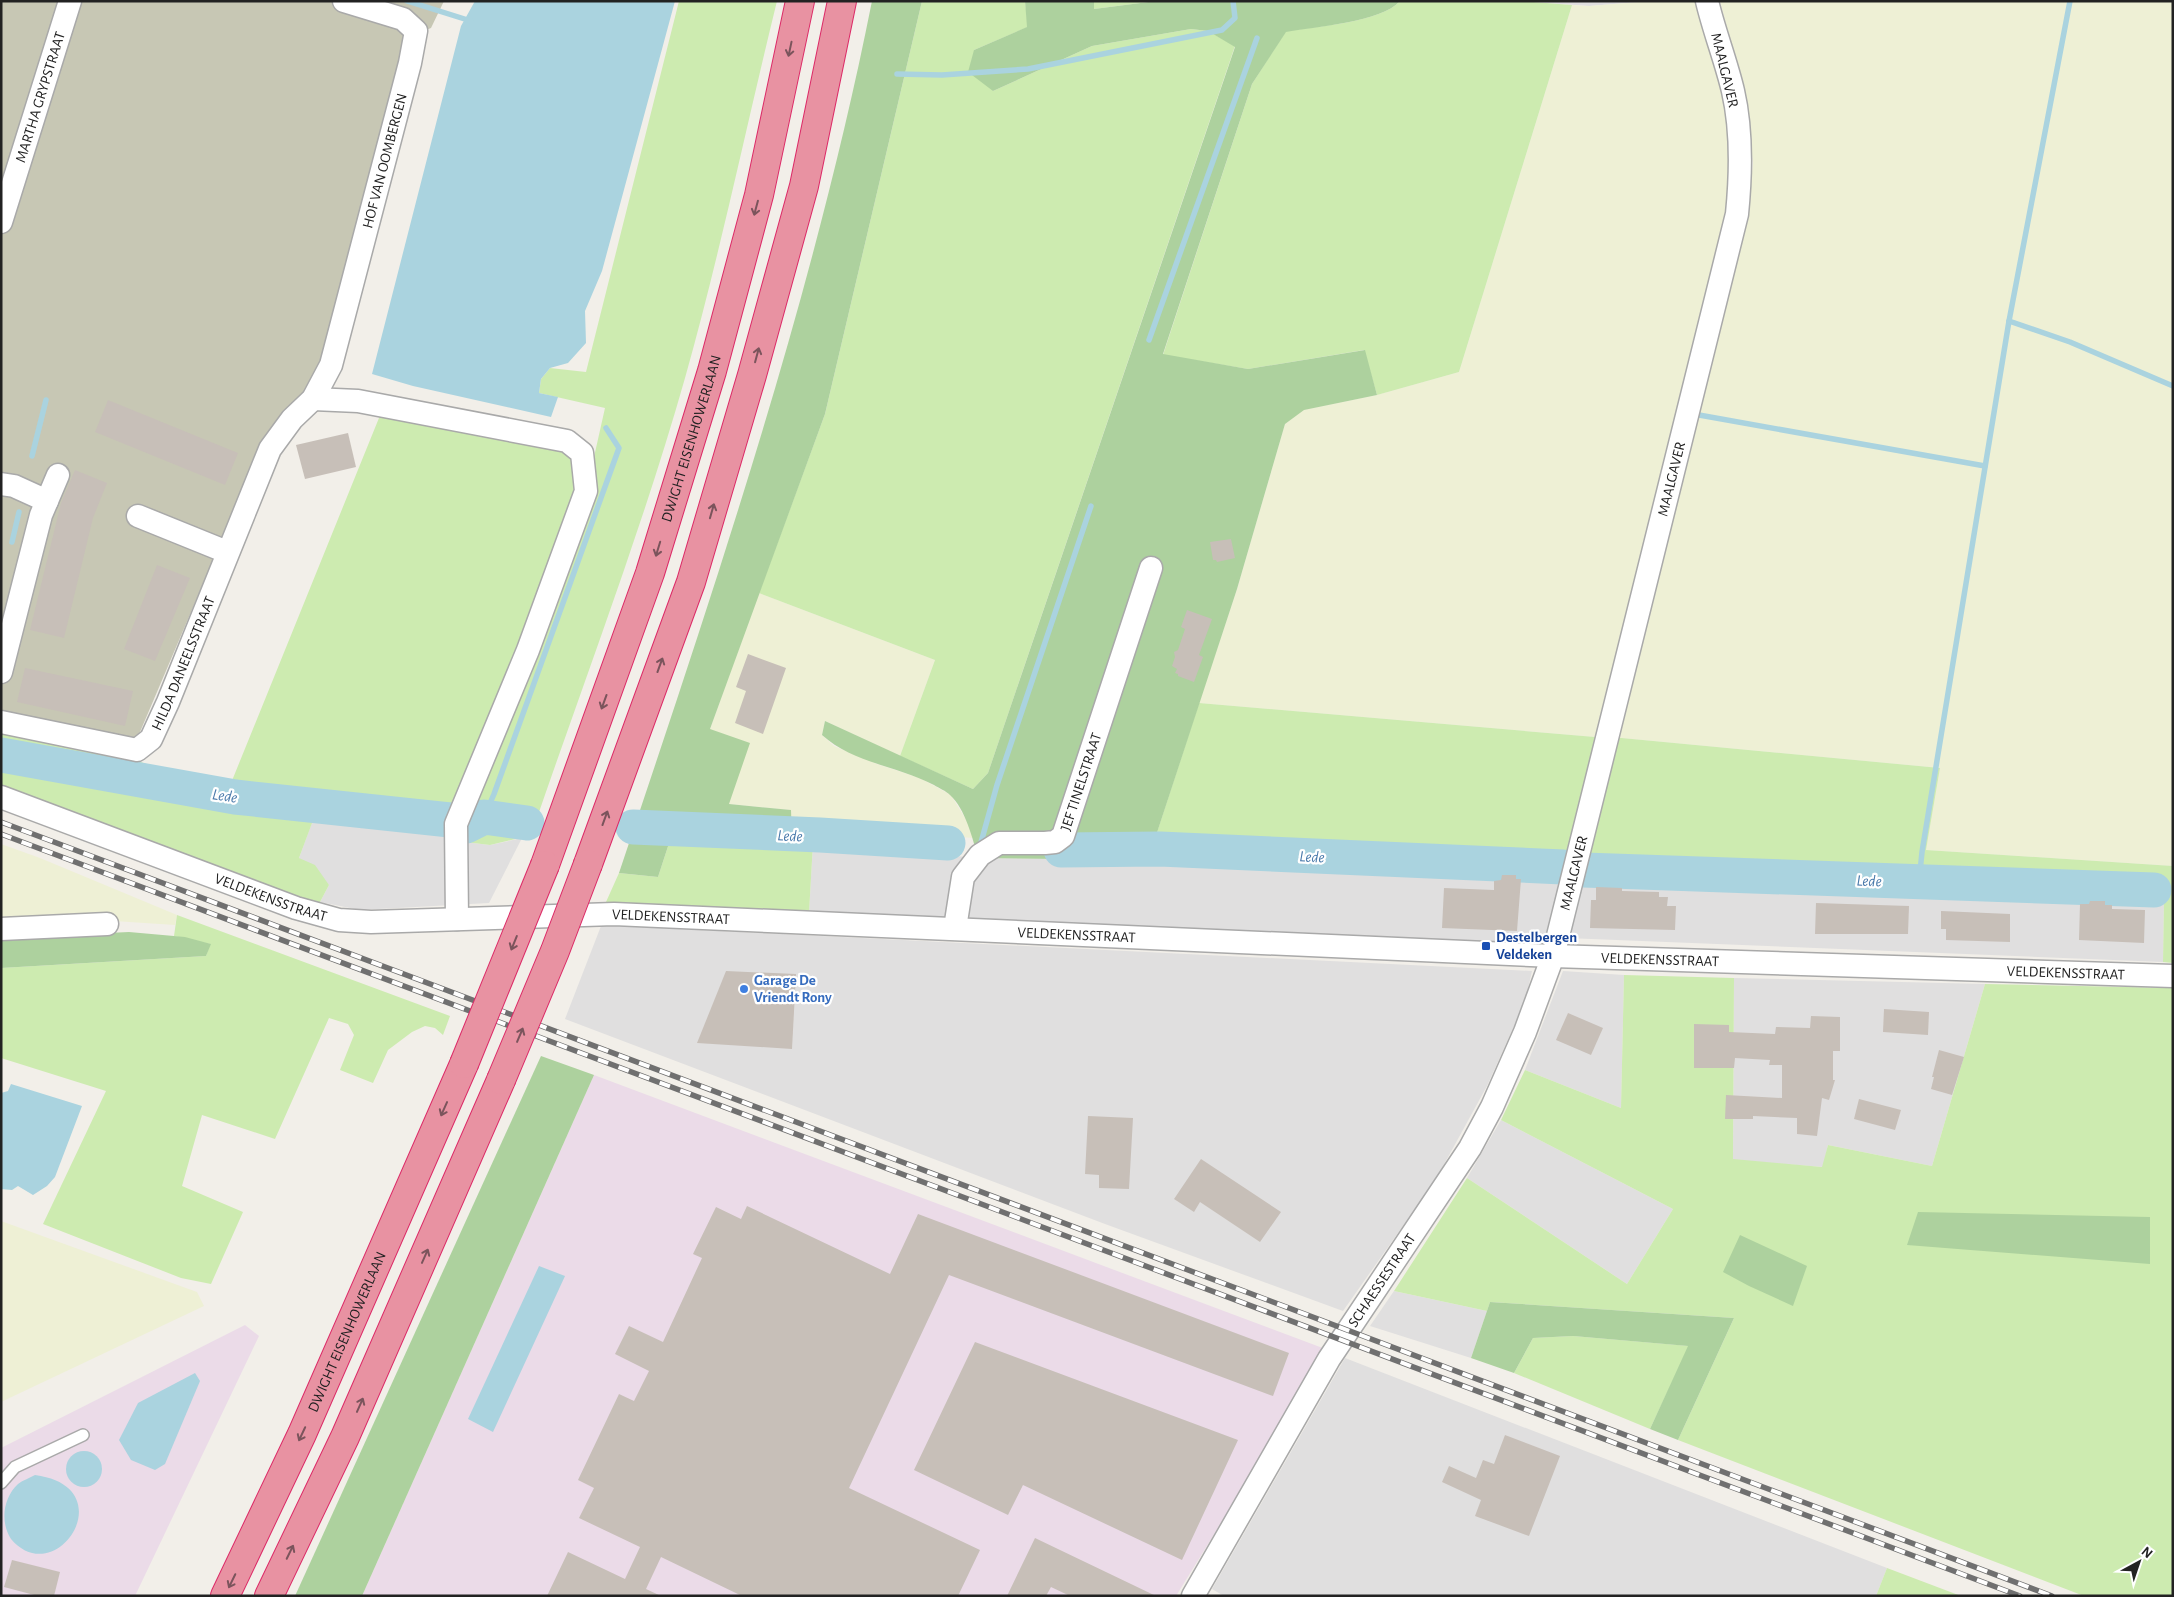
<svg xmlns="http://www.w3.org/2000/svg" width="2174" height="1597" font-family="'Alegreya Sans',sans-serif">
  <rect width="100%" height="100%" fill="#f2efe9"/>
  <g fill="#e0dfdf">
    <polygon points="1521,1 1651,1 1589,6"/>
    <polygon points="324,790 465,842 490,845 522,838 489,903 360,910 320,902 329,885 299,858"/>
    <polygon points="813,843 978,858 1148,860 1561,882 1543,945 809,913"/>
    <polygon points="1583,878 2164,898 2163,962 1566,938"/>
    <polygon points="614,924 680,929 1532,971 1525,1002 1487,1086 1436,1179 1343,1311 1105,1224 565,1019 601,926"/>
    <polygon points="1563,971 1624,975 1621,1108 1525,1070"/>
    <polygon points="1734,978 1985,984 1932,1166 1828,1145 1823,1167 1733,1160"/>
    <polygon points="1501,1120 1673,1209 1627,1284 1467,1178"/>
    <polygon points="1394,1291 1487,1311 1471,1358 1370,1326"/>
    <polygon points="1345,1358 1887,1568 1876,1596 1224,1596 1212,1589"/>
  </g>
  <g fill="#ebdbe8">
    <polygon points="594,1075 1328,1350 1176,1596 362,1596"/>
    <polygon points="245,1325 259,1336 135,1596 1,1596 1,1448"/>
  </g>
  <polygon fill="#c7c7b4" points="1,1 444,1 431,28 408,37 322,369 265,438 137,739 1,715"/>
  <g fill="#eef0d5">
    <polygon points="1651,1 1695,1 1725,94 1732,162 1726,216 1595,737 1199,703 1237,589 1285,424 1303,410 1377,395 1459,372 1572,5 1589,6"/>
    <polygon points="1720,1 2173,1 2173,866 1926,850 1940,768 1611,737 1747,216 1753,164 1748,109"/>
    <polygon points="759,593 935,660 900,756 825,721 822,735 834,746 877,764 920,778 951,795 968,823 973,838 791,823 790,810 728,804 710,729"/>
    <polygon points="1,844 40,858 177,915 175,925 99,920 1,923"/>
    <polygon points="1,1221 197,1292 204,1306 1,1402"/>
  </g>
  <g fill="#cdebb0">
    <path d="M679,1h98c-31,126 -57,253 -92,377 -42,148 -97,292 -147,437l-10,21 -38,9 -25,-3 -141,-51 -25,67 16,7 14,20 -9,17 -12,2 -307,-114v-63l126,30 100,36 154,-380 213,44 11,-49 -66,-15 2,-14 9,-11 36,4z"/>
    <polygon points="922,1 1025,1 1028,27 974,50 993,91 1092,46 1191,29 1208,31 1235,46 988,773 973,789 900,756 935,660 759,593 825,414"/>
    <polygon points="1094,1 1156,1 1094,9"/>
    <path d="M1400,1h121l51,4 -113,367 -82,23 -13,-45 -116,19 -85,-14 89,-271 34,-53c28,-4 96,-9 114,-30z"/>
    <polygon points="1199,703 1595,737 1561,882 1148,860"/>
    <polygon points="1611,737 1940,768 1926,850 2173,866 2173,963 2163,962 2164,898 1583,878"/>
    <polygon points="673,831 813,843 809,913 606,902 619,873 658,877"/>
    <polygon points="177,915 450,1016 443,1035 435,1028 425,1026 412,1032 388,1050 373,1083 340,1070 354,1035 348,1024 329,1018 275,1139 202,1115 182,1186 243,1212 211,1284 181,1278 43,1224 106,1091 1,1058 1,968 206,956 210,944 174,936"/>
    <polygon points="1624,975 1734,978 1733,1159 1822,1167 1828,1145 1932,1166 1985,984 2173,988 2173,1596 2084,1596 1678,1440 1734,1318 1490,1302 1487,1311 1394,1291 1467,1178 1627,1284 1673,1209 1501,1120 1525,1070 1621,1108"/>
    <polygon points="1573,1336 1689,1346 1650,1429 1514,1373 1533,1338"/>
    <polygon points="1887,1568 1961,1596 1876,1596"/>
  </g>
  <g fill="#add19e">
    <path d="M872,1h50l-97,413 -115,315 40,14 -21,61 62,6 1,30 -119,-9 -15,46 -39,-4c96,-287 194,-575 253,-872z"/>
    <path d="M1025,1h69v8l62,-8h244c-18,21 -86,26 -114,31l-34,52 -89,270 85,15 117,-19 12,45 -73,15 -19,14 -48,165 -89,271 -170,-2c-5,-19 -13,-50 -28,-63 -4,-4 -11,-7 -16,-10 -36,-19 -81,-22 -112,-50l3,-14 148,68 15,-16 247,-726 -27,-16 -17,-2 -99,17 -99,45 -25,-19 6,-22 53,-23z"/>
    <polygon points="129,932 185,937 211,944 206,956 1,968 1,938"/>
    <polygon points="541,1056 594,1075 362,1596 295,1596"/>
    <polygon points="1918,1212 2150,1217 2150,1264 1907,1245"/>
    <polygon points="1740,1235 1807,1266 1793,1306 1749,1286 1723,1272"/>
    <polygon points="1490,1302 1734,1318 1678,1440 1650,1429 1688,1346 1573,1336 1533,1338 1514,1373 1471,1358"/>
  </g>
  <g fill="#aad3df">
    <polygon points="475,1 675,1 602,271 585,311 586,343 568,363 550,368 541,379 539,393 558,397 551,417 413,386 372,374 461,26"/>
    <polygon points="11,1084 82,1106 55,1177 47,1186 33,1195 18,1186 12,1190 1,1189 1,1093 8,1091"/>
    <polygon points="539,1266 565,1276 493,1432 468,1419"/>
    <polygon points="195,1373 200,1381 165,1464 155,1470 131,1460 119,1440 138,1403"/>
    <circle cx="84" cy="1469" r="18"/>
    <path d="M35,1475c90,12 21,117 -24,64 -11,-17 -8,-41 7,-55 5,-4 12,-6 17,-9z"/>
  </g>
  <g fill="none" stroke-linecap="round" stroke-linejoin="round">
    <g stroke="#aad3df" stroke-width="5.5">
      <polyline points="407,1 471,21"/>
      <polyline points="897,74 942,75 1028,69 1222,30 1235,18 1233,1"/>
      <polyline points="2009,321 2070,342 2173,386"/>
      <polyline points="1149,340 1257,38"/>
      <polyline points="1699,415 1985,466"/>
      <polyline points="32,456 46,400"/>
      <polyline points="12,542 19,512"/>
      <polyline points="484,817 494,794 619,448 606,428"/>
      <polyline points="980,846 997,785 1091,506"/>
      <polyline points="1919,882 1922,852 2009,321 2070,1"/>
    </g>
    <g stroke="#aad3df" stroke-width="35">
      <polyline points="1,755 235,797 450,820"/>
      <polyline points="466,826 484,817 527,823"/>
      <polyline points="633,827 820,835 948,843"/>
      <polyline points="1061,850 1160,849 1563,867"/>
      <polyline points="1584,870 2154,890"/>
    </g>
  </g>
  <g fill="#c7bfb8">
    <polygon points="108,400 238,453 225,485 95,432"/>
    <polygon points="348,433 356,467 305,479 296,445"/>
    <polygon points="75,470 107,483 93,518 64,638 30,630 61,503"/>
    <polygon points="1231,539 1235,558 1217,562 1216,560 1213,560 1210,542"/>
    <polygon points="157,565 190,578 155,661 124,649"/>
    <polygon points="1187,610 1212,619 1199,655 1203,657 1194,682 1178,676 1178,674 1175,673 1177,669 1172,666 1175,657 1174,652 1178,650 1185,629 1181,627"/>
    <polygon points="748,654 786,668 763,734 735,723 746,691 736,687"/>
    <polygon points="25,668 133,691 125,726 17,702"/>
    <polygon points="1502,875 1516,875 1516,879 1521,879 1517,931 1442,928 1444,888 1494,890 1494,881 1501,880"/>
    <polygon points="1596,887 1622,888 1622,891 1659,892 1659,897 1668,897 1667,906 1676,906 1675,930 1590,928 1591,900 1596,900"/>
    <polygon points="2090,901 2105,901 2105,905 2112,905 2112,909 2145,910 2144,943 2079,940 2080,904 2089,904"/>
    <polygon points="1816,903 1909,906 1908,934 1815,934"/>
    <polygon points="1941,911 2010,914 2010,942 1946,940 1946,929 1941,929"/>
    <polygon points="726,971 796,974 792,1049 697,1043"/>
    <polygon points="1884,1009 1929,1012 1928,1035 1883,1032"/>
    <polygon points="1568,1013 1603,1028 1591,1055 1556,1040"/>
    <polygon points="1811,1016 1840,1017 1840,1051 1833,1051 1833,1080 1835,1080 1829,1100 1822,1098 1817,1136 1797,1134 1797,1118 1753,1116 1753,1119 1725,1119 1726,1095 1782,1098 1782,1065 1769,1065 1770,1060 1735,1058 1734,1068 1694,1068 1694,1024 1729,1025 1729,1032 1775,1034 1776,1027 1810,1028"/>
    <polygon points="1939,1050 1964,1057 1952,1095 1931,1089 1934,1077 1932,1077"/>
    <polygon points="1859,1099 1901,1110 1895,1130 1854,1119"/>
    <polygon points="1088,1116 1133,1118 1129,1189 1099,1188 1099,1175 1085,1174"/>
    <polygon points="1201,1159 1281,1212 1260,1242 1200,1202 1194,1212 1174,1199"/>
    <polygon points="747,1206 890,1274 918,1214 1289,1353 1273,1396 949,1275 849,1488 980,1550 958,1596 742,1596 661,1557 646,1589 661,1596 547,1596 568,1552 625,1579 640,1547 579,1518 594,1488 578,1480 619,1394 634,1401 649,1371 615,1354 629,1326 663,1342 702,1258 693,1254 716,1207 741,1219"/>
    <polygon points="975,1342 1238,1440 1182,1560 1023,1485 1008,1515 914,1470"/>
    <polygon points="1505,1435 1560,1456 1529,1536 1475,1516 1481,1500 1442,1482 1449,1466 1476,1478 1483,1460 1494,1464"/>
    <polygon points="1035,1538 1156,1596 1070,1596 1051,1587 1046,1596 1007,1596"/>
    <polygon points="12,1560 60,1572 54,1596 38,1596 4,1587"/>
  </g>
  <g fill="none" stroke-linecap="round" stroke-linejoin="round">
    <g stroke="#a9a9a9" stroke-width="14">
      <polyline id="lane" points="1,1483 15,1467 83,1435"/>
    </g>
    <g stroke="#a9a9a9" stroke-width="25">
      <g id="street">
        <path id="s1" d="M1,222l69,-221"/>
        <polyline points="313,399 358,401 567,441 582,453 586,491 528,650 456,824 457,919"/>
        <polyline points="1,484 14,486 47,501"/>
        <polyline points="138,516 227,552"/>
        <polyline points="1,672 41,515 58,475"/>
        <path id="s2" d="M1,722l136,28 14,-11 17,-37 102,-253 22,-30 21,-20 18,-34 79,-302 6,-32 -13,-12 -59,-18"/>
        <path id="s3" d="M1,797l295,111 43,12 32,2 243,-8 939,42 620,20"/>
        <path id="s4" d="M955,928l8,-51 17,-22 19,-12h46l10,-1 8,-6 88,-268"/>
        <polyline points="1,929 107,924"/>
        <path id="s5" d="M1193,1596l136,-237 141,-211 22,-41 33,-75 28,-76 184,-742c4,-40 5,-84 -4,-123 -7,-30 -19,-60 -26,-90"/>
      </g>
    </g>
    <g stroke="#dc2a67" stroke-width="30">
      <g id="highway">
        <polyline points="588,864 691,582 752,375 804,186 842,1"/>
        <path id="s6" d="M545,865l105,-292 62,-202 47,-176 41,-194"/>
        <path id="s7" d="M225,1596l77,-162 162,-370"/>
        <polyline points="269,1596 345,1437 501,1080"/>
      </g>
    </g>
    <use href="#lane" stroke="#fff" stroke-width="11"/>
    <use href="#street" stroke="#fff" stroke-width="22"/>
    <use href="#highway" stroke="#e892a2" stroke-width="28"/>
    <g stroke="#707070" stroke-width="5.5">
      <g id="rail">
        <polyline points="1,822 2052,1596"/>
        <polyline points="1,834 2020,1596"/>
      </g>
    </g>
    <use href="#rail" stroke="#fff" stroke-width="4" stroke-dasharray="11" stroke-linecap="butt"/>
    <g stroke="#dc2a67" stroke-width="30" stroke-linecap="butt">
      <g id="highway-bridge">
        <polyline points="464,1064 545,865"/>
        <polyline points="501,1080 555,951 588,864"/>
      </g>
    </g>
    <use href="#highway-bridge" stroke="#e892a2" stroke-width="28"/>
  </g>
  <defs><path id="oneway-shaft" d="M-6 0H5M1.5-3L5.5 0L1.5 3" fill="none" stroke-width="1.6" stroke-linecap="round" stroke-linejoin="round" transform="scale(1.25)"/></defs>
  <g stroke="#7b545c">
    <use href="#oneway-shaft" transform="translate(790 49) rotate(102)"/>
    <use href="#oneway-shaft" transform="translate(756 208) rotate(105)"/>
    <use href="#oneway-shaft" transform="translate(757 355) rotate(-75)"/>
    <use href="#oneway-shaft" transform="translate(712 511) rotate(-74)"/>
    <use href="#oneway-shaft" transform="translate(658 549) rotate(107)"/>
    <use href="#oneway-shaft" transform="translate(660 665) rotate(-70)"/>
    <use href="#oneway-shaft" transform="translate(604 702) rotate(110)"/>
    <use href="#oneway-shaft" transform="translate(605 818) rotate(-70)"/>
    <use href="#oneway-shaft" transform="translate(514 943) rotate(112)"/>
    <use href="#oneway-shaft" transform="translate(520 1035) rotate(-67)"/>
    <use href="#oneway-shaft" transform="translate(444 1109) rotate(114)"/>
    <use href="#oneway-shaft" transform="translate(425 1256) rotate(-66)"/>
    <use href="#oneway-shaft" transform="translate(360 1405) rotate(-66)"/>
    <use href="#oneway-shaft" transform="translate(302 1434) rotate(115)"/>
    <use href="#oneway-shaft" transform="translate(290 1552) rotate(-64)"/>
    <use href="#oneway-shaft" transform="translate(232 1581) rotate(116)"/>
  </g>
  <rect fill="#1a4fb4" stroke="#fff" stroke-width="2" x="1481" y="941" width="10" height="10" rx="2.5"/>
  <circle fill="#3f7fe0" stroke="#fff" stroke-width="2" cx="744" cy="989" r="5"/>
  <g text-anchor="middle" stroke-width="4.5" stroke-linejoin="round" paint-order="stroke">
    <g font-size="15" fill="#222" stroke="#fff">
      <text transform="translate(1725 70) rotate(76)" y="5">MAALGAVER</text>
      <text dy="5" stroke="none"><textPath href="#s1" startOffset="131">MARTHA GRYPSTRAAT</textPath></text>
      <text dy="5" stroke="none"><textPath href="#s2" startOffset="786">HOF VAN OOMBERGEN</textPath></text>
      <text dy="5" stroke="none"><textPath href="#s6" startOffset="451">DWIGHT EISENHOWERLAAN</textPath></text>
      <text dy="5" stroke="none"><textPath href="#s5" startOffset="1228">MAALGAVER</textPath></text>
      <text dy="5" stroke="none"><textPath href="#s2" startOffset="239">HILDA DANEELSSTRAAT</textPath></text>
      <text dy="5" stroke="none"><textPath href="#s4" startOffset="225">JEF TINELSTRAAT</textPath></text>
      <text dy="5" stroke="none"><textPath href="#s5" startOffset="822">MAALGAVER</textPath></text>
      <text dy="5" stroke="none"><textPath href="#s3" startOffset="288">VELDEKENSSTRAAT</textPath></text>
      <text dy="5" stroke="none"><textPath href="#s3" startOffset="692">VELDEKENSSTRAAT</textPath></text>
      <text dy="5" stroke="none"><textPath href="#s3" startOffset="1098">VELDEKENSSTRAAT</textPath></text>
      <text dy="5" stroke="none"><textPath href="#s3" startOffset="1682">VELDEKENSSTRAAT</textPath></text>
      <text dy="5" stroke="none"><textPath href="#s3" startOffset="2088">VELDEKENSSTRAAT</textPath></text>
      <text dy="5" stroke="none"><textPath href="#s5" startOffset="368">SCHAESSESTRAAT</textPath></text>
      <text dy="5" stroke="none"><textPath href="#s7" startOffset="291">DWIGHT EISENHOWERLAAN</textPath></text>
    </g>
    <g font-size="15" font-weight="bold" fill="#164399" stroke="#fff" text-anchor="start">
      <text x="1496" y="942">Destelbergen<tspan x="1496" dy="17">Veldeken</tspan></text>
    </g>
    <g font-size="15" font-weight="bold" fill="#366cbe" stroke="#fff" text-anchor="start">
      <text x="754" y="985">Garage De<tspan x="754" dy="17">Vriendt Rony</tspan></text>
    </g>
    <g font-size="16" font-style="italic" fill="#4a7aab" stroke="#fff">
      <text transform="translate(225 795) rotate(9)" y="6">Lede</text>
      <text transform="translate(790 835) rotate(3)" y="6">Lede</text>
      <text transform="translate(1312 856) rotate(3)" y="6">Lede</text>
      <text transform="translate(1869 880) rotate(2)" y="6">Lede</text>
    </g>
  </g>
  <rect width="2174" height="1597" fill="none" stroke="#222222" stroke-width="5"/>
  <g transform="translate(2139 1562) rotate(40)" stroke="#ffffff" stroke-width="4" paint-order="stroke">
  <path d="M0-4L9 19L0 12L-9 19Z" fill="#222222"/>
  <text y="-8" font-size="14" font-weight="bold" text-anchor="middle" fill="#222222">N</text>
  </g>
</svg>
